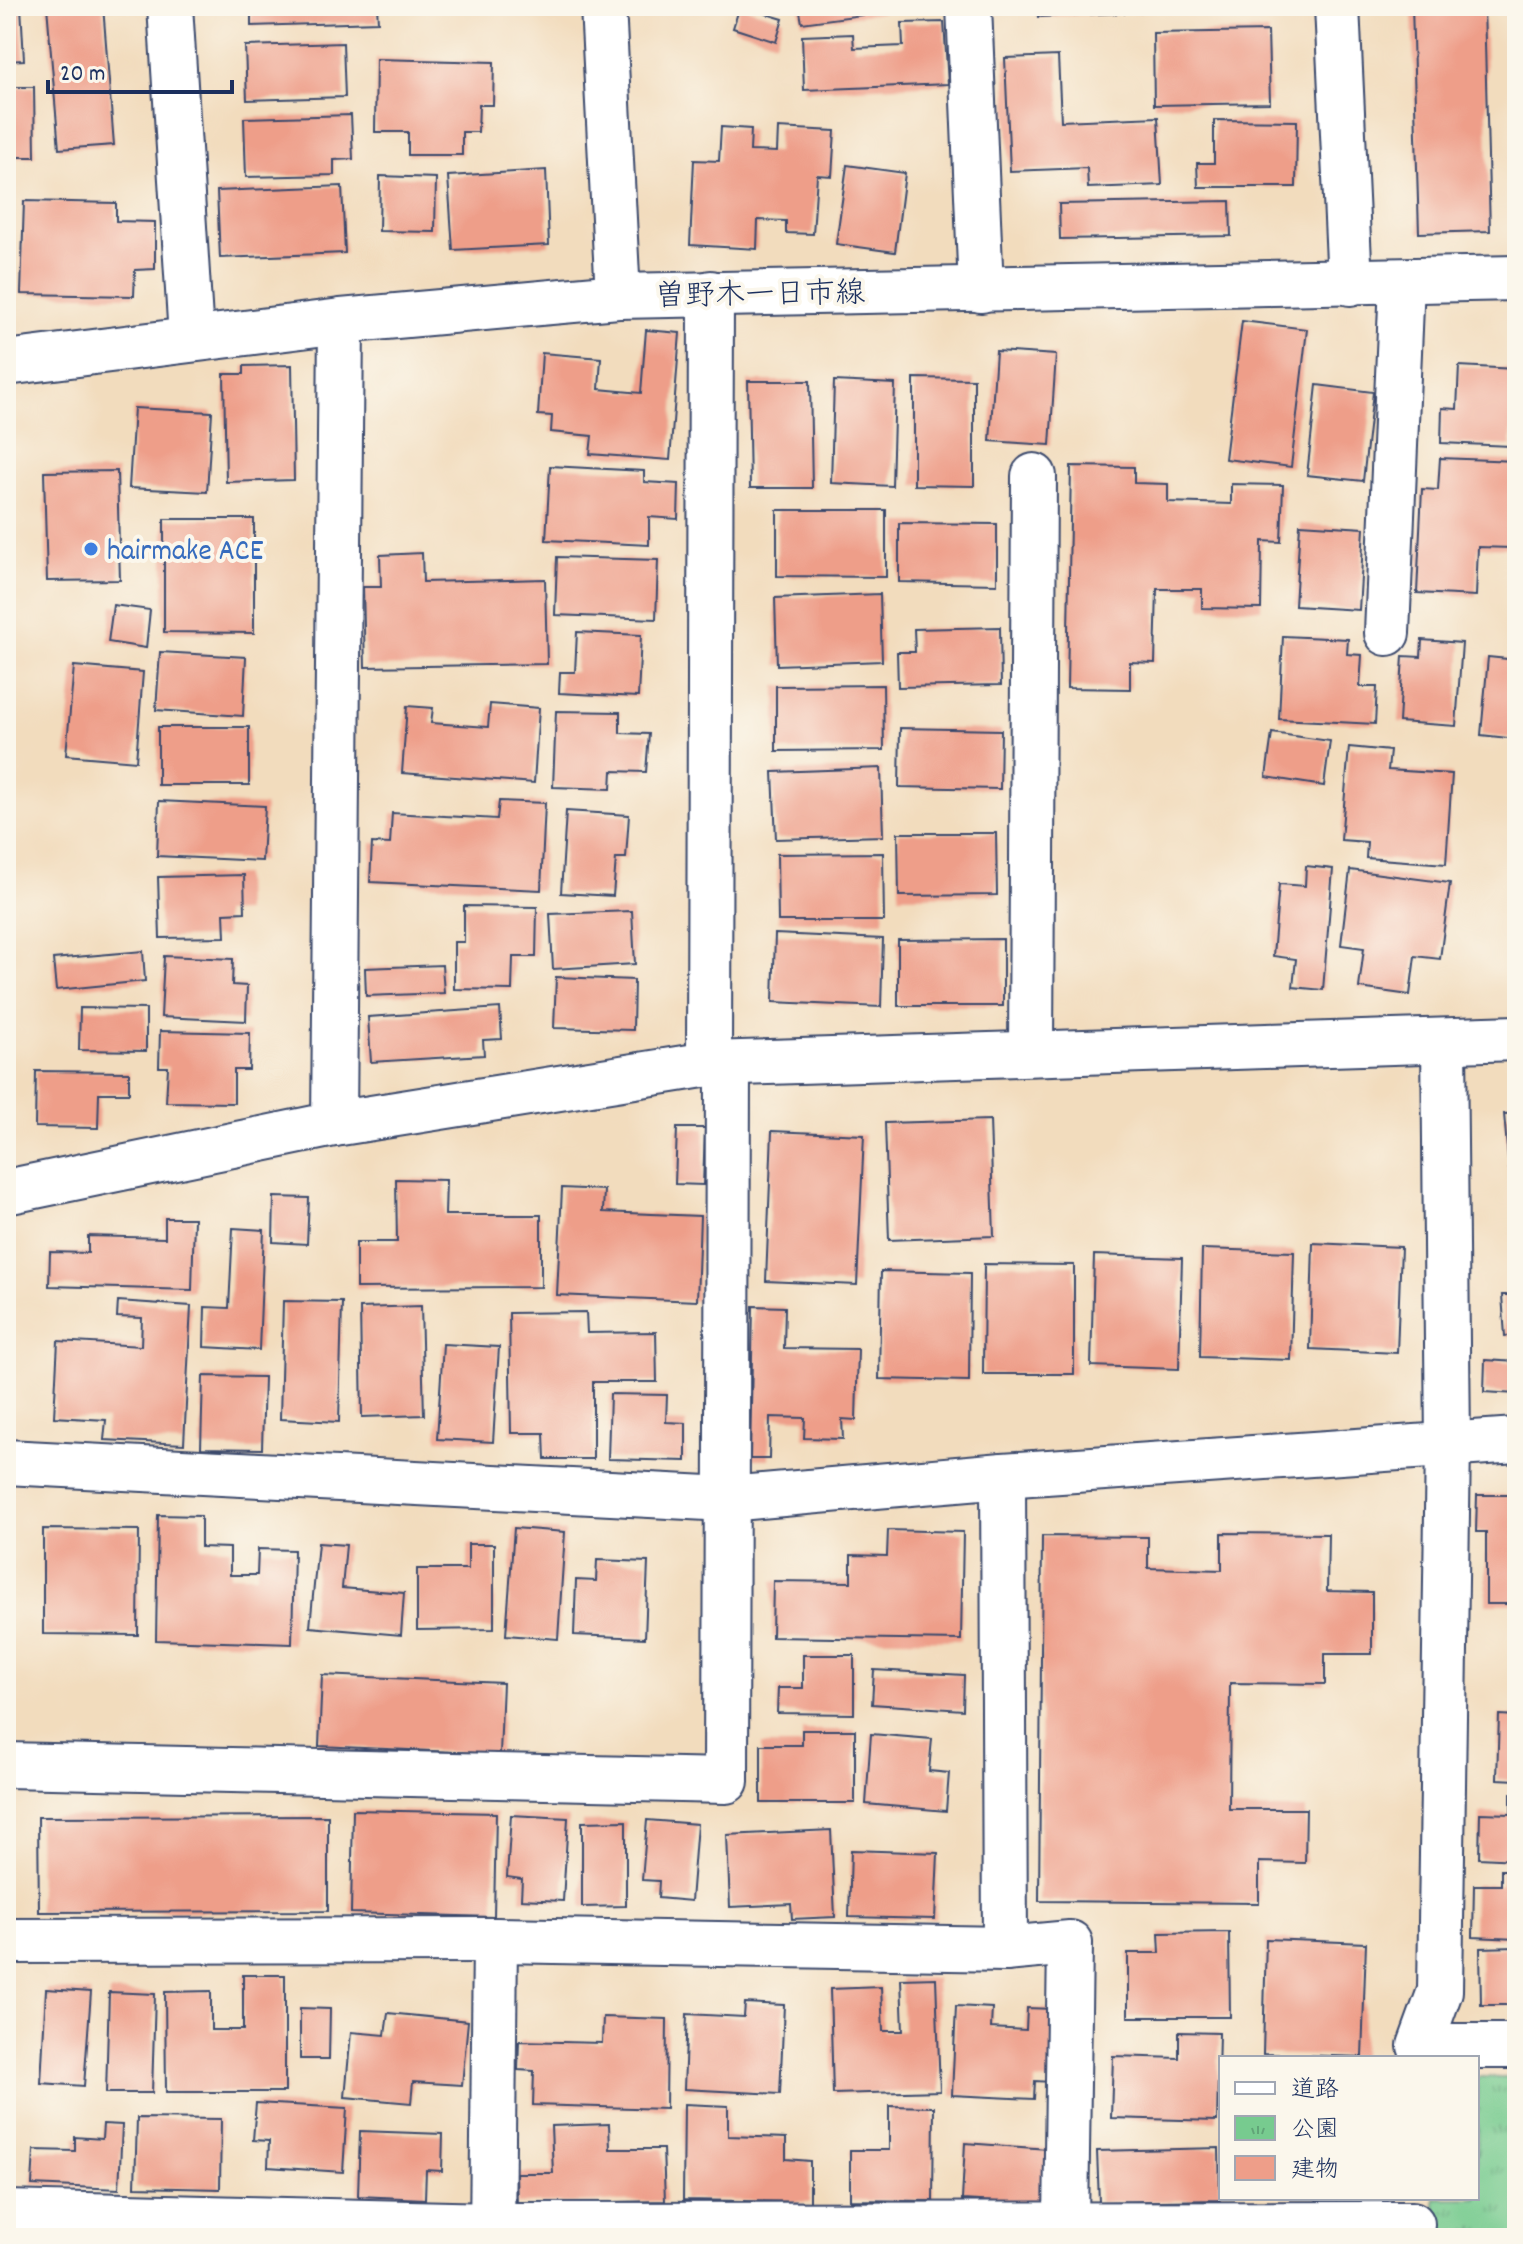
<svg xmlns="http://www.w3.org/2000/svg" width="1523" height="2244" font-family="Dekko,'Klee One',sans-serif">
  <defs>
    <pattern id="park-tufts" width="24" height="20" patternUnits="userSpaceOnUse" patternTransform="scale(2)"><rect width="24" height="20" fill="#77cb8f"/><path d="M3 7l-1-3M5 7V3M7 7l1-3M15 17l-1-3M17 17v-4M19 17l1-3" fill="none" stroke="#61a578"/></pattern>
  </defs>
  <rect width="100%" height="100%" fill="#fbf7ec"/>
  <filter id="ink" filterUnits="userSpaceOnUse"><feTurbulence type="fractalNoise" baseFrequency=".0125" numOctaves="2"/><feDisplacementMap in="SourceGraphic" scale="16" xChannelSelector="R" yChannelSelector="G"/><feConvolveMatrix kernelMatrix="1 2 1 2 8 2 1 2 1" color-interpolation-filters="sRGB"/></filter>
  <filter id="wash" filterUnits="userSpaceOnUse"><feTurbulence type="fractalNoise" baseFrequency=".006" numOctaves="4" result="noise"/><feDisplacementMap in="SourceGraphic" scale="32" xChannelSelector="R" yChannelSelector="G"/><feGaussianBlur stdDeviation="1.8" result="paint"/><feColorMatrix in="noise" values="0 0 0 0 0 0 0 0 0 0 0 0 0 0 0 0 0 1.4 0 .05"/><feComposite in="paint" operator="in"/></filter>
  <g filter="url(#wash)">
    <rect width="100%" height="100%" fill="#f2dcbd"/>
    <polygon fill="url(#park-tufts)" stroke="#497d76" stroke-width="2" points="1477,2077 1517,2077 1517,2238 1435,2238 1435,2198 1477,2198"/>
    <g id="blocks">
      <g fill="#ee9e89">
        <polygon points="6,6 21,6 24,60 6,61"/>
        <polygon points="47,6 103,6 114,145 59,149"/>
        <polygon points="251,6 377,6 378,22 251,26"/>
        <polygon points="740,6 783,19 776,42 733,28"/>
        <polygon points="799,6 884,6 885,12 802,23"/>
        <polygon points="1037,6 1141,6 1141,12 1038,17"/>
        <polygon points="1412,6 1484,6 1490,231 1419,233"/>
        <polygon points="944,22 948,84 804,90 802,36 853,34 854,48 903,46 902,23"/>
        <polygon points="1268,31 1270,103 1154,105 1153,33"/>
        <polygon points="343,43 345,97 247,100 245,46"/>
        <polygon points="1058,56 1061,121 1158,117 1162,185 1088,188 1087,168 1010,171 1005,58"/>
        <polygon points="376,59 494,62 493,105 479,105 478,132 462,132 462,155 408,155 408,132 375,132"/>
        <polygon points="6,87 34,87 35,157 6,157"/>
        <polygon points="351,115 353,159 334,160 334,175 246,177 244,118"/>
        <polygon points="1214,120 1297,121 1296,187 1198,187 1197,163 1214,163"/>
        <polygon points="721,127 751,129 750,151 777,152 778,128 835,131 832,176 817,175 813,234 786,233 786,221 758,220 757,249 690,245 694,160 719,161"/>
        <polygon points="847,165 905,173 895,252 836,244"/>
        <polygon points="546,170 549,245 453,250 448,176"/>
        <polygon points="380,176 436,178 435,232 379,231"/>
        <polygon points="342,186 345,253 220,258 217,191"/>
        <polygon points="24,201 116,203 116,221 155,222 155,269 135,270 134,296 21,294"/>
        <polygon points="1230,201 1231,236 1060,239 1059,204"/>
        <polygon points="1242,321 1307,329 1291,467 1225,459"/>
        <polygon points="646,330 680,333 670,460 590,454 592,436 551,432 552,416 538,415 542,353 601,358 599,389 641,393"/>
        <polygon points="996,351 1056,355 1050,445 990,441"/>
        <polygon points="292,365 294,480 226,482 224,374 244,374 244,366"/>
        <polygon points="1459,366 1515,369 1511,446 1441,443 1442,408 1457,409"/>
        <polygon points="914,378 974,379 974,486 914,485"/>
        <polygon points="748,381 810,381 812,488 750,488"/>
        <polygon points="834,381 895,384 892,486 831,483"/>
        <polygon points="1317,385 1373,392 1363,481 1307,475"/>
        <polygon points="134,408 212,412 207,492 129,488"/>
        <polygon points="1440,458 1516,461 1512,548 1478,547 1476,596 1417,593 1422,489 1438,490"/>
        <polygon points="550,466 644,471 644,482 679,484 678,519 649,517 649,545 546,540"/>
        <polygon points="1071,466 1134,467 1134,483 1168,484 1168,502 1231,504 1231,484 1283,485 1281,542 1262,541 1261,609 1202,608 1202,589 1157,589 1155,663 1130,662 1130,689 1067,688"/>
        <polygon points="117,471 120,580 47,581 44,472"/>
        <polygon points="777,510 886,510 886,577 777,576"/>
        <polygon points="164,519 254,519 254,633 164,632"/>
        <polygon points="899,523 997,524 997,584 899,582"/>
        <polygon points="1300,524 1364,528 1359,610 1295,606"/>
        <polygon points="422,553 423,582 545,579 547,664 365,667 363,587 381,587 380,555"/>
        <polygon points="557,557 658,560 656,619 555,615"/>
        <polygon points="880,594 882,661 777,665 775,598"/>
        <polygon points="113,605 150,610 146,648 108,642"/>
        <polygon points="1000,627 1001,685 898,687 897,652 915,652 914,629"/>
        <polygon points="577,632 641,635 638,697 559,693 560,672 575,672"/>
        <polygon points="1283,636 1348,639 1347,654 1362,655 1360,687 1377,687 1375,724 1279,719"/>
        <polygon points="1422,640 1462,643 1456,726 1399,722 1403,656 1421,657"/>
        <polygon points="160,652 246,657 243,716 156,710"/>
        <polygon points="1488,657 1517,660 1517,739 1481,735"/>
        <polygon points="74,666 143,672 136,761 66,755"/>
        <polygon points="883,685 884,750 776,751 776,686"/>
        <polygon points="490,704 539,708 534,783 402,773 407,706 433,708 431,723 488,727"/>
        <polygon points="556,711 620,712 620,733 649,734 646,772 612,771 611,789 553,787"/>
        <rect x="158" y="727" width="91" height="58"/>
        <polygon points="900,728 1001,730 1000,789 899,787"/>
        <polygon points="1272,733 1330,741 1324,786 1266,777"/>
        <polygon points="1349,747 1390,751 1388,770 1452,774 1446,864 1366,858 1367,842 1341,840"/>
        <polygon points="881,768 883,836 776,839 773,772"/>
        <polygon points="159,801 265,806 262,861 157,856"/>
        <polygon points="499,801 545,803 541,890 370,882 372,843 390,844 392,813 497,819"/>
        <polygon points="566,811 629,815 626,858 616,858 613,896 561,893"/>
        <polygon points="898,833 996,833 997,895 899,896"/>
        <polygon points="883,853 884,921 778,921 777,854"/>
        <polygon points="1306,866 1333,869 1323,990 1293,987 1296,959 1273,956 1279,884 1305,886"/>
        <polygon points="1350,870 1450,883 1440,959 1415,956 1410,995 1359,988 1364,948 1341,945"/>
        <polygon points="244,875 245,912 224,913 225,937 160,938 158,877"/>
        <polygon points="464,906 537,907 536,957 513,957 512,990 454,989 454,942 464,942"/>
        <polygon points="632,911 635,964 553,969 550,914"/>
        <polygon points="775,934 883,939 881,1007 773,1002"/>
        <polygon points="1003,939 1003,1006 898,1006 898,940"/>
        <polygon points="143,951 145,981 56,990 53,959"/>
        <polygon points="164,956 233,959 232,985 247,986 246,1021 161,1017"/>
        <polygon points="442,965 444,993 366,996 365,968"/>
        <polygon points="556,977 634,980 633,1030 554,1028"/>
        <polygon points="80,1008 146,1009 146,1051 79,1050"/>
        <polygon points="500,1008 502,1039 483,1040 484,1055 371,1062 368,1017"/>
        <polygon points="160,1031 250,1033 249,1070 234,1070 234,1103 166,1102 168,1067 159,1067"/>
        <polygon points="36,1071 129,1072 129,1093 99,1093 98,1128 35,1127"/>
        <polygon points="1517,1113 1517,1193 1511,1193 1504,1114"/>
        <polygon points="990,1120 994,1236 889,1240 885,1123"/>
        <polygon points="677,1128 705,1128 703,1185 675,1184"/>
        <polygon points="772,1131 864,1135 857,1285 766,1281"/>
        <polygon points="396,1179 446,1180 445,1215 541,1215 541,1287 356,1288 356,1242 397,1242"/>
        <polygon points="562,1188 604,1190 603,1212 700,1216 697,1301 557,1295"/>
        <polygon points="274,1197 309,1198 307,1244 273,1242"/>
        <polygon points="165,1218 194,1218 192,1290 49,1286 50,1252 88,1253 88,1236 165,1238"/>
        <polygon points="233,1228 264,1230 259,1350 204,1347 205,1307 229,1308"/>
        <polygon points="1313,1243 1401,1247 1397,1353 1310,1349"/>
        <polygon points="1202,1249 1294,1252 1291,1360 1200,1357"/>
        <polygon points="1094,1255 1182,1258 1179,1369 1091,1366"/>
        <polygon points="984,1264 1074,1265 1074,1374 983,1374"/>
        <polygon points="881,1271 970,1273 969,1381 879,1379"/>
        <polygon points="1502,1295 1517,1295 1517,1335 1505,1336"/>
        <polygon points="118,1301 191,1306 184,1444 104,1440 106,1420 54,1417 58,1341 141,1346 142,1318 117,1317"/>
        <polygon points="283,1301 342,1302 339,1422 280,1419"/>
        <polygon points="421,1306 424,1415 362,1417 360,1308"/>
        <polygon points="753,1306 785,1307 784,1348 858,1349 856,1420 842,1419 843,1439 804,1438 805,1418 770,1417 769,1459 750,1459"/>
        <polygon points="586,1312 587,1333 656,1332 657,1382 593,1382 593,1459 545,1459 544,1433 511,1433 509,1313"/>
        <polygon points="443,1344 499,1347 493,1442 437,1439"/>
        <polygon points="1485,1360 1517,1362 1517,1394 1484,1392"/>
        <polygon points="203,1376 264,1377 262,1449 201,1448"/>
        <polygon points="610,1394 667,1395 666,1422 686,1423 686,1461 608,1459"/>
        <polygon points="1477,1495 1517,1495 1517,1604 1486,1604 1486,1532 1476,1532"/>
        <polygon points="158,1515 201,1516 201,1547 230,1548 230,1575 257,1575 258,1549 294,1550 292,1644 156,1640"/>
        <polygon points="514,1528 565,1532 558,1639 506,1635"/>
        <polygon points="43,1529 139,1530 138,1635 43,1634"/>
        <polygon points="888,1530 963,1532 961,1640 772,1637 773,1581 851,1582 851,1555 887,1556"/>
        <polygon points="1222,1533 1328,1534 1327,1591 1372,1592 1372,1654 1325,1654 1325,1684 1230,1683 1229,1809 1306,1809 1305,1863 1259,1862 1259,1903 1039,1901 1042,1536 1148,1537 1148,1568 1222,1570"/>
        <polygon points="318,1543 346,1545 342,1588 404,1593 401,1635 310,1627"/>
        <polygon points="468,1544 494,1544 494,1629 417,1630 417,1569 468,1569"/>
        <polygon points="597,1560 648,1562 645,1638 574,1635 576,1580 596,1581"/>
        <polygon points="803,1655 854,1655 854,1714 777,1713 778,1688 803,1688"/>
        <polygon points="874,1670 964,1675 963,1710 872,1704"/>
        <polygon points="322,1675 503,1683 500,1754 319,1746"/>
        <polygon points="1499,1715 1517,1716 1517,1780 1497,1779"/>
        <polygon points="802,1730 855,1730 855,1803 761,1803 761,1745 802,1745"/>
        <polygon points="871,1734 932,1739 929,1771 949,1773 946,1811 866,1804"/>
        <polygon points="1511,1794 1517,1794 1517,1860 1479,1858 1480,1813 1511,1814"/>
        <polygon points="353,1810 496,1813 494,1917 351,1913"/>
        <polygon points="511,1815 568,1818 563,1901 521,1899 522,1879 507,1877"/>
        <polygon points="328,1816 328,1911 39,1912 38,1817"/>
        <polygon points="647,1820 697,1824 691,1901 658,1898 659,1881 642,1880"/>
        <polygon points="626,1821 626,1906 582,1907 582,1822"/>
        <polygon points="831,1830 835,1917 792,1919 791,1904 730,1907 727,1835"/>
        <polygon points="851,1850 938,1853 935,1919 849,1917"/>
        <polygon points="1501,1870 1517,1870 1517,1939 1473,1937 1474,1885 1501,1885"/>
        <polygon points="1229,1932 1230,2017 1128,2017 1128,1953 1160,1953 1159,1933"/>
        <polygon points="1266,1939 1366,1943 1362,2057 1263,2054"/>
        <polygon points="1517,1947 1517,2005 1481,2005 1480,1948"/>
        <polygon points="243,1975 285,1975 285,2092 166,2092 165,1992 211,1991 211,2030 243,2030"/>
        <polygon points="936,1978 940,2091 833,2094 830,1989 881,1987 883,2031 903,2031 901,1979"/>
        <polygon points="46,1989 91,1992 84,2086 41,2083"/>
        <polygon points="109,1992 155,1994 152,2093 106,2093"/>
        <polygon points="745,2003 784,2005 780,2094 684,2089 687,2014 744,2017"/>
        <polygon points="956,2006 992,2008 991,2028 1026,2030 1027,2008 1053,2009 1051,2082 1035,2081 1034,2099 952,2095"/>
        <polygon points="300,2008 330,2009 329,2059 300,2059"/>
        <polygon points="388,2013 468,2021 462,2085 413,2082 411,2103 345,2097 351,2032 385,2035"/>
        <polygon points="603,2017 667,2019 666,2109 533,2105 534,2071 518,2070 519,2041 602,2043"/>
        <polygon points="1179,2032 1219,2033 1217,2121 1111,2118 1113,2056 1179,2058"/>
        <polygon points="256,2103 347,2108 343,2172 268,2167 269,2141 253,2140"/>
        <polygon points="684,2104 728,2106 728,2136 786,2138 786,2159 810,2161 810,2202 683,2200"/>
        <polygon points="889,2106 934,2107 933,2201 850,2200 850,2150 889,2150"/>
        <polygon points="137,2118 221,2119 220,2189 135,2187"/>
        <polygon points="103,2124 122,2125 119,2189 32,2185 34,2150 75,2151 75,2137 102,2139"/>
        <polygon points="609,2124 610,2149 663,2149 665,2201 517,2204 516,2173 553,2173 551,2126"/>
        <polygon points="360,2131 443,2134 442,2171 426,2170 425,2199 358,2196"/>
        <polygon points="965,2143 1048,2149 1046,2205 962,2200"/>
        <polygon points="1219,2148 1220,2200 1099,2202 1097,2151"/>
      </g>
    </g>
  </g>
  <g filter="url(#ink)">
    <use href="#blocks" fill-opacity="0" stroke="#3b496c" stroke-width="2"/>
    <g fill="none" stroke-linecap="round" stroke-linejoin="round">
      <g stroke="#3b496c" stroke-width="48">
        <g id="minor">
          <polyline points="170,6 191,337"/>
          <polyline points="603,6 618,296"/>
          <polyline points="969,6 981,290"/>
          <polyline points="1337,6 1350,283"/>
          <polyline points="1387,633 1402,282"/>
          <polyline points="1444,1041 1448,1444 1440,1991 1420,2046 1517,2046"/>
          <polyline points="1031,1053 1034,476"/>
          <polyline points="709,1064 711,293"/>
          <polyline points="334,1124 341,321"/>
          <polyline points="6,1192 334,1124 709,1064 1517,1038"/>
          <polyline points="6,1462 727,1499 1003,1475 1517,1440"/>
          <polyline points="1003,1475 1005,1949"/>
          <polyline points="6,1765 726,1781 728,1064"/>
          <polyline points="6,1941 495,1940 1005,1949 1070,1943 1066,2222"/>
          <polyline points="6,2213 492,2225 1412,2224"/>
          <polyline points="492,2238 495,1940"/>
        </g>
      </g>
      <g stroke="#3b496c" stroke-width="48">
        <polyline id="secondary" points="6,363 341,321 618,296 1517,278"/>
      </g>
      <use href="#minor" stroke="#fff" stroke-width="44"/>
      <use href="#secondary" stroke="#fff" stroke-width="44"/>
    </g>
  </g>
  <circle fill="#3f7fe0" stroke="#fbf7ec" stroke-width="3" cx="91" cy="549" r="8"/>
  <g text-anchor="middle" stroke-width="8" stroke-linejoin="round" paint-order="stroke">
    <g font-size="30" fill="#1b2f5e" stroke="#fbf7ec">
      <text transform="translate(760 293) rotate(-1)" y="10">曽野木一日市線</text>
    </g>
    <g font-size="30" fill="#366cbe" stroke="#fbf7ec" text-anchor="start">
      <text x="107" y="559">hairmake ACE</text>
    </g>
  </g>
  <rect width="1523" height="2244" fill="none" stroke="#fbf7ec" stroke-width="32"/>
  <rect x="1219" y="2056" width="260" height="144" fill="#fbf7ec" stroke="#a1a7b3" stroke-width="2"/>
  <rect x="1235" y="2082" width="40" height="12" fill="#ffffff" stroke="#a1a7b3" stroke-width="2"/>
  <text x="1291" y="2096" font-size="24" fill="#1b2f5e">道路</text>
  <rect x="1235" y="2116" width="40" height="24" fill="url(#park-tufts)" stroke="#a1a7b3" stroke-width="2"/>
  <text x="1291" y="2136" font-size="24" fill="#1b2f5e">公園</text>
  <rect x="1235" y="2156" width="40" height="24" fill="#ee9e89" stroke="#a1a7b3" stroke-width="2"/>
  <text x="1291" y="2176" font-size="24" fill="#1b2f5e">建物</text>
  <path d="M48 80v12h184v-12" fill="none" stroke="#1b2f5e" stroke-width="4"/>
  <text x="60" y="80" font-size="24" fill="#1b2f5e" stroke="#fbf7ec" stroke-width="6" paint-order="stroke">20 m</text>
</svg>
